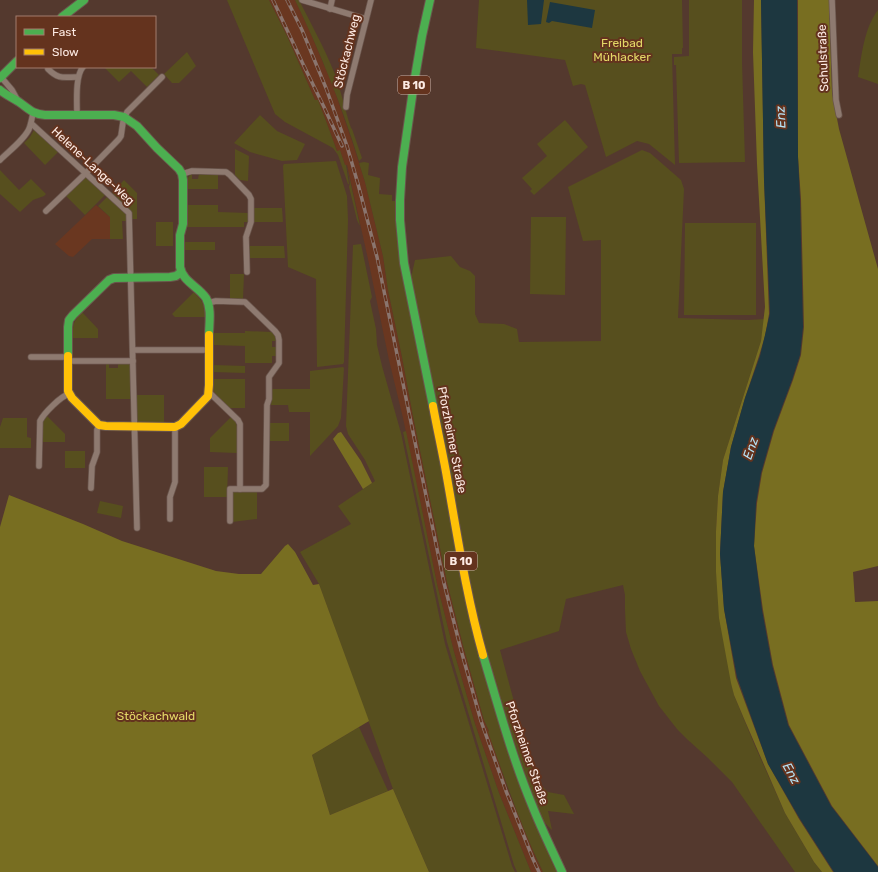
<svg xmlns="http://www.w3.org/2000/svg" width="878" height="872" font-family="Rubik,sans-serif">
  <rect width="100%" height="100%" fill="#54392e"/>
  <g fill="#6a3720">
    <polygon points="269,0 295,0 308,27 333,86 353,144 365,182 383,256 388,290 402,357 413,416 447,582 464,649 484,720 489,732 508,790 536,858 543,872 531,872 527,862 499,793 475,724 454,652 437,584 403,418 389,360 368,259 347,165 345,165 340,151 337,151 321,108 315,100 287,36"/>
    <polygon points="96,205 110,217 110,239 92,239 73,257 69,256 55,244"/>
  </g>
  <g fill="#574f1e">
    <polygon points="227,0 269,0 287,36 315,100 318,100 326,121 337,151 340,150 345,165 346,165 349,184 348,184 338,155 333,148 285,122 275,114"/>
    <path d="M295,0h4c12,24 25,47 35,72 7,18 11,38 17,56l1,1 10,29 -3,3c-17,-55 -39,-109 -64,-161z"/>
    <polygon points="479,0 682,0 683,48 682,48 682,54 672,54 675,165 649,144 637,141 606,157 585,85 581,84 573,86 565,60 476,48"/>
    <polygon points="689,0 742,0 742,62 745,162 679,163 676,65 674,65 674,57 689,56"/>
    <path d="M878,10v74l-20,-7c4,-24 6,-48 20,-67z"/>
    <polygon points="187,52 196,66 179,83 172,83 164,74"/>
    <polygon points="104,67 151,67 159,75 147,87 131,71 119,82"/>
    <polygon points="260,115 277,131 305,144 297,160 282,161 250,152 234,143"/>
    <polygon points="565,120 588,147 534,195 530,191 532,189 522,178 547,156 537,144"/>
    <polygon points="34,130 58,152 45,165 24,143 30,137"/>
    <polygon points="235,149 249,156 248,181 240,180 235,175"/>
    <polygon points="642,150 650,153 681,180 684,189 678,318 748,320 764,319 761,341 723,460 718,496 716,531 716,572 734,695 755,746 785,813 814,862 822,872 795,872 732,782 708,758 688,740 677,729 659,706 640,671 631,649 626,632 625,609 625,595 623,585 566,599 559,631 500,650 535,779 548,792 564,795 574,814 548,811 552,830 542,820 531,792 498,694 483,640 476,611 463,544 415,302 411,278 415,260 451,256 460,267 470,271 475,276 475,314 479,323 504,324 517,329 519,342 601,341 601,240 583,241 568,187"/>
    <polygon points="336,161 347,196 348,220 344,362 343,364 317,367 316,279 288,267 283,166 284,164"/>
    <path d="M364,162l5,1 -1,12 12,3 -1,16 13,1v6h3l2,38 3,19 75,384 16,55 16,52 50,123h-14c-22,-45 -38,-93 -55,-140l1,-1 -5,-11 -20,-71 -17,-67 -34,-166 -11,-59 -14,-67 -5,-34 -18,-74 -6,-19z"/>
    <polygon points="347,166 360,226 357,220 349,187 350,183"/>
    <polygon points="0,170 19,190 31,179 46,194 44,196 33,200 20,212 0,194"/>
    <polygon points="191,174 192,174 192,179 198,179 199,174 218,174 218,189 187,189 187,179"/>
    <polygon points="85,177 105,195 85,215 66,196"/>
    <polygon points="124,180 137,193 137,219 132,219 132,212 112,193"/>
    <polygon points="107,197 127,214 127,221 122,221 123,239 110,239 110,217 98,206"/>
    <polygon points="187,205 218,205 218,212 248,213 248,222 244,222 244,227 187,227"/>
    <polygon points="254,208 282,208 283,222 253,222"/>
    <polygon points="531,217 566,217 565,295 530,294"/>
    <rect x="156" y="222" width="17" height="24"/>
    <polygon points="685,223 756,223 756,315 684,315"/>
    <rect x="184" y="242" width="31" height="8"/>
    <polygon points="361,244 372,297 370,301 376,329 377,345 382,366 401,433 445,644 512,866 515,872 429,872 393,789 319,584 300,552 351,524 338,506 375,481 365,460 348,434 346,426 353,245"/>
    <polygon points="249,246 284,246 285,258 249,258"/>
    <polygon points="230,274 244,274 243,299 230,299"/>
    <path d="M194,292c8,9 12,12 11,25h-30l-3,-3z"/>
    <path d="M82,312l16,17v9h-26c1,-13 1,-17 10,-26z"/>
    <polygon points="245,331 272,332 275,335 276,341 272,341 272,347 276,347 276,356 272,356 272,363 245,363 245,346 214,345 214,333 245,333"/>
    <polygon points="106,364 109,364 109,368 118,368 118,364 130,364 131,399 106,399"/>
    <polygon points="213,365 245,366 245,373 213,372"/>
    <polygon points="343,367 344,368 341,418 338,426 310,456 310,412 289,412 288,405 271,405 272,389 310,389 310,371"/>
    <polygon points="213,379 245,379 245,408 229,408 214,392 213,389"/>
    <rect x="137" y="395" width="27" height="28"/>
    <polygon points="47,416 65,434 65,442 42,442 42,422"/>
    <polygon points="231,417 236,422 237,427 237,453 210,452 210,438"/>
    <polygon points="3,418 27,418 27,437 31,438 31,448 0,448 0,427"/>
    <rect x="269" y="423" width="20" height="18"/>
    <polygon points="406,431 437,584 454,652 475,724 499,793 531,872 517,872 514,865 447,642 403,432"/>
    <rect x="65" y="451" width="20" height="17"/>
    <polygon points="204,467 228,467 227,497 204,497"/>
    <polygon points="232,491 257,491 257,519 232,522"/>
    <polygon points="100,501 123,506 121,518 97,513"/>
    <polygon points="359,727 388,791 330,815 312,755"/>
  </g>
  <g fill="#786e21">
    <polygon points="754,0 761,0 764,180 769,314 765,336 759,356 745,398 731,447 723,492 720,554 724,609 736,678 768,764 799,819 833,872 822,872 814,862 785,813 745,721 734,695 731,683 719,618 716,572 716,531 718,496 723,460 761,341 765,307 757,164 753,52"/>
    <polygon points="798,0 829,0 832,93 839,129 878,269 878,566 853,572 855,602 878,601 878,866 832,806 789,725 773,665 763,610 754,546 757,503 762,473 774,431 793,380 801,355 804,327 801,199 798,157"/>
    <polygon points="341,432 361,461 372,483 363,489 333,439 338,433"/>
    <polygon points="9,495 83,524 122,541 216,571 239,574 261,574 285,546 288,544 295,552 313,585 319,584 369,721 312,755 330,815 393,789 429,872 0,872 0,527"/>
  </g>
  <g fill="#1d3740">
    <polygon points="527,0 544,0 541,24 528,25"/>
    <polygon points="761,0 797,0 798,157 800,199 803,327 800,355 792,380 773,431 761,473 756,503 754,546 762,610 772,665 788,725 831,806 878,867 878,872 834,872 800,819 768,764 737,677 724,609 720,554 723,492 731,447 745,398 760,356 765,335 770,313 764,180"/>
    <polygon points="550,2 595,10 592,28 552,21 549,23 546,22"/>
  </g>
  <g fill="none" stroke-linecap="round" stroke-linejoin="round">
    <g stroke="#6a554c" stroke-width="7">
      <g id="street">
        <polyline points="302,0 366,19"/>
        <polyline points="832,0 836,100 839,115"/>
        <polyline points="330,9 332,0"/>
        <path d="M48,69c11,11 16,8 30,8"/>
        <polyline points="1,77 12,90 18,101"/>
        <polyline points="346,107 347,95 371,0"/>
        <path d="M77,115c0,-13 -2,-39 6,-48"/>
        <polyline points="31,124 33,125 129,213 137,528"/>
        <path d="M0,160c9,-9 24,-20 29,-31 2,-5 3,-11 4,-16"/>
        <polyline points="182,174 192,171 226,172 230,175 249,195 251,199 251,222 246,237 247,272"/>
        <polyline points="46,211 86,173 119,139 121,136 123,122 127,112 162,77"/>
        <polyline points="208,303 216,301 245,302 275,331 278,335 279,340 279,363 269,377 269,399 267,405 266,485 262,489 240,489 240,424 238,420 215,398 209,392"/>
        <polyline points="133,350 210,350"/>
        <polyline points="31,357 68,357"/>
        <polyline points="68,361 133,361"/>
        <path d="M39,466l1,-45c4,-8 21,-25 29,-27"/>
        <polyline points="91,488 92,466 97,452 97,430 99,425"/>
        <polyline points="170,519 170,497 175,482 175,427"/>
        <polyline points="230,521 230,489 240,489"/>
      </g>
    </g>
    <g stroke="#6a554c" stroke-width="10">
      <g id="fast">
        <polyline points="430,0 422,36 414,83 402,167 400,200 400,220 404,263 433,406"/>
        <polyline points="62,17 84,0"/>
        <polyline points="0,78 17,61"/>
        <path d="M0,90c6,5 13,8 19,12 10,7 13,12 26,13h69l10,2 13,9 20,22 22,21 3,5 1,6v44l-3,11v32c3,15 18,19 26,31 6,11 3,26 3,37"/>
        <polyline points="68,356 68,327 69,320 73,315 109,280 114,278 170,277 176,276 181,272"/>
        <path d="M483,655c15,50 29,102 49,150 9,23 20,45 30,67"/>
      </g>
    </g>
    <g stroke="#6a554c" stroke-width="10">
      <g id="slow">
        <polyline points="68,356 68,391 72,398 99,425 106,426 175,427 181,424 208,396 209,385 209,335"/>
        <path d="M433,406c4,22 9,44 13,66 11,61 20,123 37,183"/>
      </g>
    </g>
    <use href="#street" stroke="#8e7a70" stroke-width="5.5"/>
    <use href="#fast" stroke="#4caf50" stroke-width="8"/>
    <use href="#slow" stroke="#ffc107" stroke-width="8"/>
    <g stroke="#8a756e" stroke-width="3.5">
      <g id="rail">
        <polyline points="273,0 303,64 324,107 342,146"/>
        <polyline points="287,0 302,30 326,88 347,146 358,184 377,257 444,583 461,650 481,721 506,791 533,859 539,872"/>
      </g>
    </g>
    <use href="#rail" stroke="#64331e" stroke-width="2" stroke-dasharray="6" stroke-linecap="butt"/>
  </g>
  <g text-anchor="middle" stroke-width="4" stroke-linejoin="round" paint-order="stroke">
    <g fill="#64331e" stroke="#cfb3a8" stroke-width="1">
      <rect x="398" y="76" width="32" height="18" rx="3"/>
      <rect x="445" y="552" width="32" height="18" rx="3"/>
    </g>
    <g font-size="11" font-weight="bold" fill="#fdeae3">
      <text x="414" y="89">B 10</text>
      <text x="461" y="565">B 10</text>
    </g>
    <g font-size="12" fill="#e3d867" stroke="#64331e">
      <text x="622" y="47">Freibad<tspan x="622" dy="14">Mühlacker</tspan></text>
      <text x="156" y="720">Stöckachwald</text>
    </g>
    <g font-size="12" fill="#fdeae3" stroke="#64331e">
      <text transform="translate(347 51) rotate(-76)" y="4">Stöckachweg</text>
      <text transform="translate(823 58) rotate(-92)" y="4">Schulstraße</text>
      <text transform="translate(93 166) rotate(43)" y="4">Helene-Lange-Weg</text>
      <text transform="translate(452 440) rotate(79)" y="4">Pforzheimer Straße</text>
      <text transform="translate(527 753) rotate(71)" y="4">Pforzheimer Straße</text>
    </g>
    <g font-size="13" font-style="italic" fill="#b5e3f6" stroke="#64331e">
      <text transform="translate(780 117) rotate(-93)" y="5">Enz</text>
      <text transform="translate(750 448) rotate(-71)" y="5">Enz</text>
      <text transform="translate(792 773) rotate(61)" y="5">Enz</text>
    </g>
  </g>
  <rect x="16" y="16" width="140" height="52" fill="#64331e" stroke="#a17c6d"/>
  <rect x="24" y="29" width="20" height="6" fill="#4caf50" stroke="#a17c6d"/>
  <text x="52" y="36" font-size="12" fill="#fdeae3">Fast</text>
  <rect x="24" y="49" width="20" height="6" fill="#ffc107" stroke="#a17c6d"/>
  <text x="52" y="56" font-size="12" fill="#fdeae3">Slow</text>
</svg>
